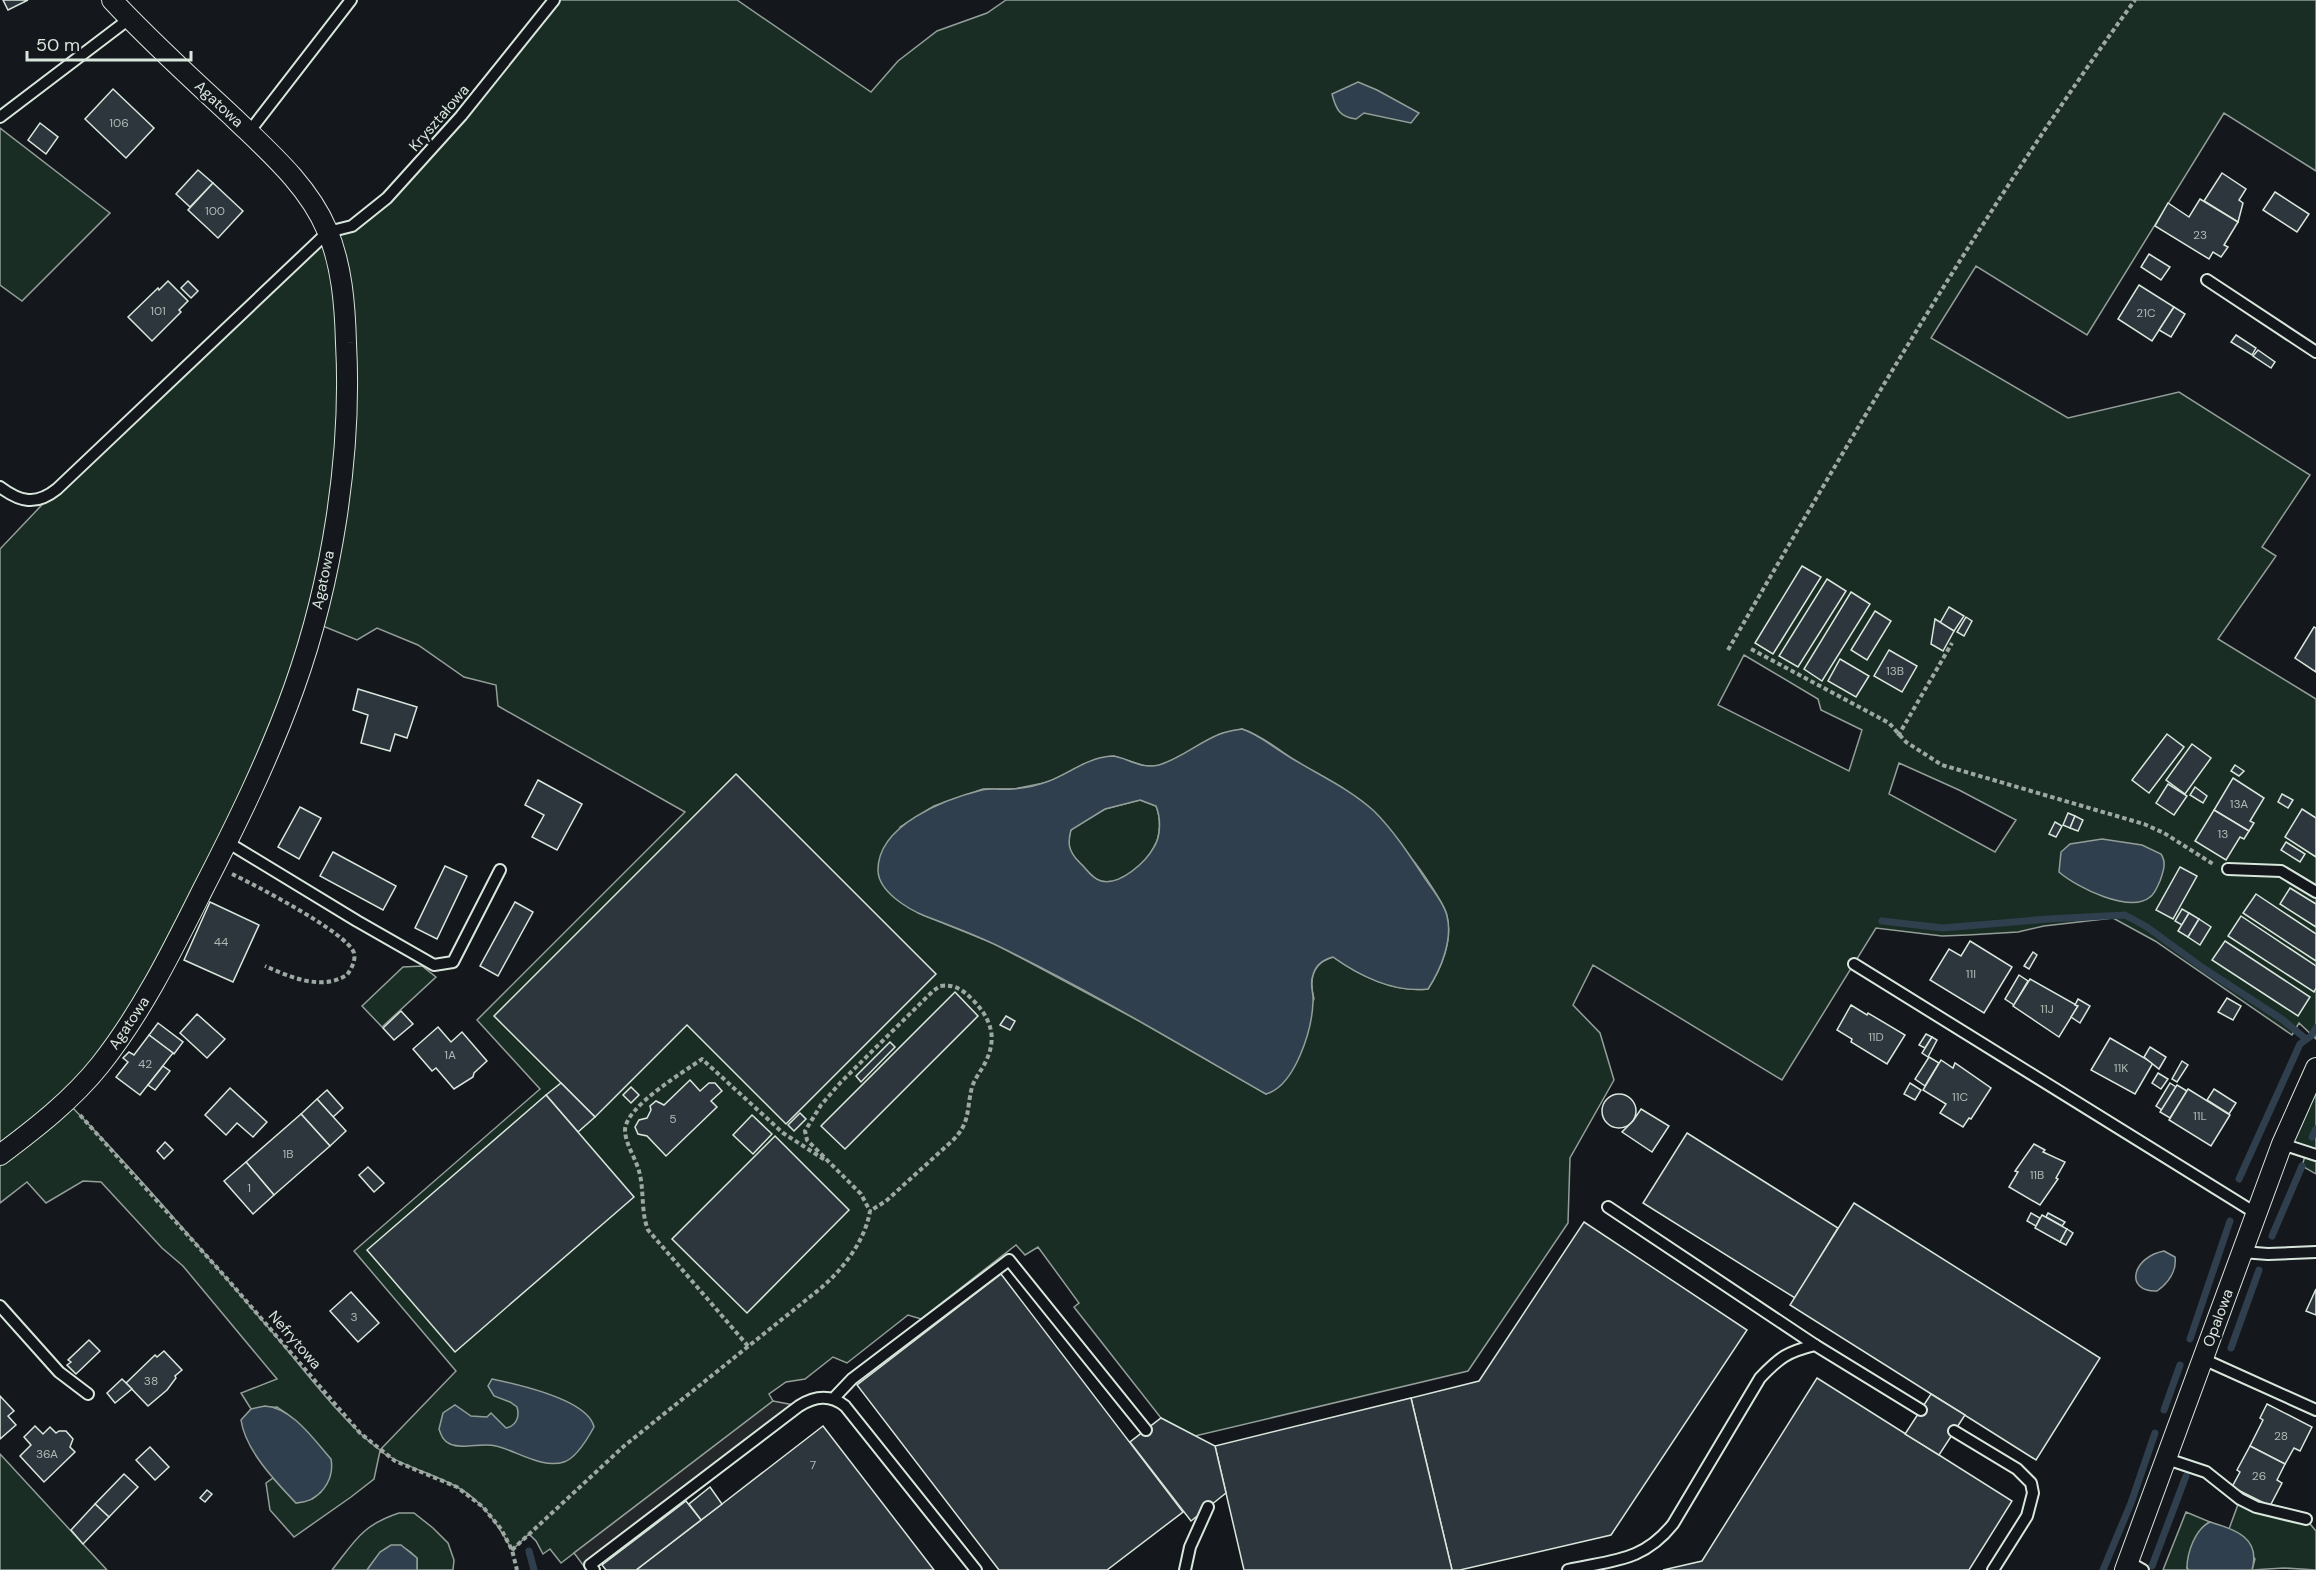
<svg xmlns="http://www.w3.org/2000/svg" width="2316" height="1570" font-family="'DM Sans',sans-serif">
  <rect width="100%" height="100%" fill="#14181c"/>
  <g fill="#1a2d24" stroke="#939e99" stroke-width="1.5" fill-rule="evenodd">
    <path d="M554,0h183l134,92 27,-31 39,-30 50,-18 19,-13h1310v171l-92,-58 -137,222 -111,-69 -45,72 137,80 111,-26 131,83 -48,72 14,9 -58,83 98,60v340l-17,-16 -7,12 -137,-94 -42,-23 -69,8 -26,6 -50,3 -26,1 -66,-8 -94,152 -189,-115 -20,40 27,28 14,47 -44,78 -2,65 -100,148 -273,65 -34,-18 -87,-111 5,-4 -41,-56 -13,8 -9,-10 -95,74 -13,-4 -61,48 -14,-6 -28,22 -19,3 -17,12 4,7 -212,162 -11,-14 -7,5 -7,-13 -7,-7 -17,16c-14,-25 -29,-49 -55,-63 -25,-14 -53,-20 -77,-36l-6,28 -23,18 -57,40 -24,-27 -4,-27 7,-5 23,25 16,-4 9,-7 -34,-78 -10,-7 -26,2 -10,-16 36,-14 -94,-113 -21,-18 -61,-66 -18,-1 -37,22 -19,-21 -27,21v-654l57,-60 271,-257 12,-2 47,-32zM313,622l44,18 20,-12 41,17 46,32 32,8 2,21 187,106 -208,208 63,69 -186,162 102,120 -76,79c-38,-28 -76,-81 -107,-117 -67,-78 -134,-158 -206,-231l95,-132 133,-285zM1744,655l74,44 3,11 41,20 -13,41 -131,-66zM1242,729c36,12 92,66 124,92 14,12 33,23 45,37 9,10 34,47 36,58 6,25 -6,53 -19,73 -33,4 -69,-13 -95,-32 -21,6 -24,23 -19,42l-48,95 -125,-72 -146,-78 -77,-31 -18,-86 34,-21 49,-17h31l35,-7 37,-19 28,-7 31,10h12l20,-7 43,-25zM1899,763l60,27 57,30 -21,32 -106,-58z"/>
    <polygon points="0,128 110,213 22,301 0,285"/>
    <path d="M1140,800l16,6c5,12 5,30 -2,41 -8,15 -34,39 -53,34 -10,-3 -14,-12 -21,-18 -12,-11 -13,-19 -9,-34l34,-20z"/>
    <polygon points="422,966 436,977 382,1027 362,1006 403,967"/>
    <polygon points="2316,1068 2316,1174 2302,1166 2306,1153 2282,1144"/>
    <polygon points="0,1454 107,1570 0,1570"/>
    <polygon points="2240,1499 2306,1519 2316,1531 2316,1570 2284,1568 2252,1570 2255,1559 2229,1529"/>
    <path d="M2186,1512l24,10c-15,7 -18,31 -23,46l2,2h-26z"/>
    <path d="M399,1513h15l19,15 15,15 6,17 -1,10h-36v-12c-24,-24 -34,-10 -50,12h-35c23,-29 30,-45 67,-57z"/>
  </g>
  <polygon fill="#24282b" stroke="#939e99" stroke-width="1.5" points="773,1401 799,1406 586,1569 574,1553"/>
  <g fill="#2f3f4d" stroke="#939e99" stroke-width="1.5" fill-rule="evenodd">
    <path d="M1358,82l19,8 42,23 -8,10 -47,-10 -8,6c-16,-2 -20,-9 -24,-25z"/>
    <path d="M1242,729c16,5 28,16 43,25 29,19 63,33 89,57 19,19 35,43 50,66 7,11 20,25 23,39 6,24 -6,53 -19,73 -33,4 -68,-13 -95,-32 -10,3 -17,7 -20,18 -4,10 1,17 0,27 -1,28 -18,84 -47,92 -89,-51 -177,-104 -270,-149 -23,-11 -47,-20 -71,-29 -17,-7 -46,-24 -47,-45 -1,-46 67,-72 104,-81 10,-2 21,0 31,-1 11,-1 26,-4 36,-8 21,-8 38,-23 62,-25 15,0 28,14 48,9 23,-7 40,-23 61,-31 7,-3 15,-4 22,-5zM1140,800l16,6c5,12 5,30 -2,41 -8,15 -34,39 -53,34 -10,-3 -14,-12 -21,-18 -11,-11 -13,-19 -9,-33l34,-21z"/>
    <path d="M2102,839l40,6 19,9c6,9 2,18 -1,27 -3,6 -5,13 -10,16 -20,17 -74,-10 -91,-25l2,-20 9,-8z"/>
    <path d="M2164,1251l11,6c2,14 -7,26 -18,34 -33,1 -25,-34 7,-40z"/>
    <path d="M492,1379c24,5 96,20 102,48 -6,11 -18,31 -30,35 -22,7 -47,-11 -68,-16 -15,-4 -32,4 -46,-2 -7,-3 -9,-9 -11,-15l4,-16 12,-8 16,11 16,1 4,-4 15,15c10,-2 14,-11 11,-21l-7,-5 -16,-6 -6,-10z"/>
    <path d="M265,1406c28,2 49,34 66,53 4,22 -12,43 -35,44 -20,-21 -51,-53 -55,-83l10,-11z"/>
    <path d="M2210,1522c26,8 51,16 42,48h-63l-2,-2c0,-15 8,-39 23,-46z"/>
    <polygon points="391,1545 401,1545 417,1558 417,1570 367,1570 380,1552"/>
  </g>
  <g fill="none" stroke-linecap="round" stroke-linejoin="round">
    <g stroke="#2f3f4d" stroke-width="7">
      <polyline points="1882,921 1943,928 2048,919 2125,915 2147,927 2203,968 2283,1020 2306,1039"/>
      <polyline points="2312,1137 2316,1129"/>
      <polyline points="2239,1179 2300,1044 2311,1036 2316,1028"/>
      <polyline points="2272,1236 2302,1166"/>
      <polyline points="2190,1339 2230,1221"/>
      <polyline points="2231,1348 2259,1270"/>
      <polyline points="2164,1410 2180,1365"/>
      <polyline points="529,1551 534,1570"/>
      <polyline points="2152,1566 2186,1476"/>
      <polyline points="2103,1570 2131,1503 2155,1433"/>
    </g>
  </g>
  <g fill="#2c363c" stroke="#d8e6dc" stroke-width="1.5">
    <polygon points="3,0 28,0 8,10"/>
    <polygon points="113,89 154,128 126,158 85,119"/>
    <polygon points="40,123 58,137 46,154 28,140"/>
    <polygon points="198,170 213,183 190,207 176,194"/>
    <polygon points="2222,173 2246,189 2239,200 2243,203 2238,222 2204,201"/>
    <polygon points="213,183 243,211 218,238 188,210"/>
    <polygon points="2275,192 2309,214 2297,232 2263,210"/>
    <polygon points="2200,199 2238,222 2224,245 2228,247 2221,257 2213,252 2209,259 2155,226 2168,203 2189,217"/>
    <polygon points="2149,254 2170,267 2161,280 2141,267"/>
    <polygon points="168,281 188,301 179,310 181,312 152,341 128,317 158,288 159,290"/>
    <polygon points="188,281 198,291 191,298 181,288"/>
    <polygon points="2139,285 2174,307 2152,341 2118,319"/>
    <polygon points="2174,307 2185,314 2171,337 2159,330"/>
    <polygon points="2236,335 2256,348 2252,355 2231,342"/>
    <polygon points="2258,350 2275,362 2271,368 2253,356"/>
    <polygon points="1802,566 1821,577 1773,654 1755,643"/>
    <polygon points="1827,579 1846,591 1798,667 1779,656"/>
    <polygon points="1851,592 1870,604 1822,681 1804,669"/>
    <polygon points="1949,607 1964,616 1954,631 1940,623"/>
    <polygon points="1875,611 1891,621 1867,660 1851,650"/>
    <polygon points="1966,617 1972,621 1964,636 1957,632"/>
    <polygon points="1935,619 1954,631 1943,651 1931,644"/>
    <polygon points="2314,627 2316,628 2316,672 2295,658"/>
    <polygon points="1889,650 1917,666 1902,692 1874,676"/>
    <polygon points="1840,659 1869,676 1856,697 1828,681"/>
    <polygon points="358,689 417,707 407,738 395,734 390,751 361,743 368,715 353,710"/>
    <polygon points="2167,734 2184,747 2149,793 2132,780"/>
    <polygon points="2192,744 2211,758 2185,794 2166,780"/>
    <polygon points="2235,765 2244,771 2239,776 2231,771"/>
    <polygon points="736,774 936,974 786,1124 687,1025 595,1117 494,1016"/>
    <polygon points="2233,778 2264,798 2250,821 2254,823 2249,831 2214,810"/>
    <polygon points="538,780 582,804 557,850 532,837 544,815 525,805"/>
    <polygon points="2168,784 2187,796 2174,815 2156,803"/>
    <polygon points="2195,787 2207,796 2203,803 2190,795"/>
    <polygon points="2282,794 2293,800 2288,808 2278,802"/>
    <polygon points="300,807 321,818 299,859 278,847"/>
    <polygon points="2302,809 2316,818 2316,857 2285,837"/>
    <polygon points="2214,810 2249,831 2244,839 2240,837 2226,860 2195,841"/>
    <polygon points="2068,813 2075,816 2070,828 2063,825"/>
    <polygon points="2075,816 2083,820 2078,831 2070,828"/>
    <polygon points="2055,822 2062,826 2056,837 2049,834"/>
    <polygon points="2286,842 2305,854 2300,862 2281,850"/>
    <polygon points="333,852 396,886 383,910 320,876"/>
    <polygon points="445,866 467,876 437,939 415,928"/>
    <polygon points="2180,867 2197,876 2173,919 2156,910"/>
    <polygon points="2290,888 2316,904 2316,927 2280,904"/>
    <polygon points="2256,894 2316,934 2316,961 2243,913"/>
    <polygon points="210,902 259,925 233,982 184,960"/>
    <polygon points="515,902 533,912 498,976 480,966"/>
    <polygon points="2182,909 2189,913 2182,925 2175,921"/>
    <polygon points="2189,913 2199,919 2188,937 2178,931"/>
    <polygon points="2241,916 2316,966 2316,988 2314,992 2228,936"/>
    <polygon points="2199,919 2211,927 2200,945 2188,937"/>
    <polygon points="1970,941 2012,967 1984,1013 1930,980 1949,949 1961,956"/>
    <polygon points="2225,941 2310,997 2298,1016 2212,960"/>
    <polygon points="2033,952 2037,955 2029,969 2024,966"/>
    <polygon points="2019,975 2028,981 2014,1005 2005,999"/>
    <polygon points="2030,979 2078,1006 2059,1037 2013,1006"/>
    <polygon points="955,992 978,1016 845,1149 821,1126"/>
    <polygon points="2227,998 2241,1006 2233,1020 2218,1012"/>
    <polygon points="2078,999 2090,1006 2080,1023 2071,1017 2078,1006 2075,1005"/>
    <polygon points="1851,1005 1867,1015 1868,1013 1905,1035 1887,1064 1851,1042 1852,1039 1837,1030"/>
    <polygon points="401,1011 413,1024 394,1040 383,1028"/>
    <polygon points="197,1014 225,1039 207,1058 180,1033"/>
    <polygon points="1006,1016 1015,1021 1010,1030 1000,1025"/>
    <polygon points="158,1023 183,1042 174,1054 149,1035"/>
    <polygon points="438,1027 451,1042 462,1032 487,1061 474,1073 473,1077 454,1089 436,1068 432,1071 413,1049"/>
    <polygon points="1926,1034 1932,1037 1925,1048 1919,1045"/>
    <polygon points="149,1035 173,1053 140,1095 116,1077 128,1062 123,1058 129,1052 134,1055"/>
    <polygon points="1932,1037 1937,1040 1928,1057 1922,1053"/>
    <polygon points="2110,1038 2153,1063 2135,1094 2091,1070"/>
    <polygon points="890,1042 895,1047 861,1082 856,1076"/>
    <polygon points="2150,1047 2166,1057 2159,1069 2144,1057"/>
    <polygon points="1929,1057 1939,1063 1925,1086 1915,1079"/>
    <polygon points="1941,1060 1953,1068 1955,1063 1991,1088 1971,1119 1969,1118 1963,1127 1940,1113 1946,1104 1923,1090"/>
    <polygon points="2182,1061 2188,1065 2177,1082 2172,1079"/>
    <polygon points="163,1066 170,1071 155,1090 148,1085"/>
    <polygon points="2158,1073 2168,1079 2161,1089 2152,1083"/>
    <polygon points="690,1080 700,1091 709,1083 715,1083 722,1091 711,1101 717,1107 666,1156 647,1136 638,1134 635,1127 639,1120 647,1118 651,1110 650,1106 656,1101 664,1105"/>
    <polygon points="561,1083 595,1117 578,1132 546,1095"/>
    <polygon points="1910,1083 1921,1090 1915,1100 1904,1094"/>
    <polygon points="2170,1083 2176,1087 2162,1110 2156,1106"/>
    <polygon points="2177,1085 2187,1091 2170,1118 2160,1112"/>
    <polygon points="631,1087 639,1095 631,1103 623,1095"/>
    <polygon points="230,1088 267,1122 253,1137 237,1123 226,1135 205,1115"/>
    <polygon points="2188,1089 2230,1115 2211,1146 2169,1120"/>
    <polygon points="2214,1089 2236,1103 2229,1114 2207,1100"/>
    <polygon points="327,1090 343,1108 333,1117 317,1099"/>
    <circle cx="1619" cy="1111" r="17"/>
    <polygon points="546,1095 634,1197 455,1352 367,1250"/>
    <polygon points="317,1099 346,1131 330,1146 301,1114"/>
    <polygon points="1641,1109 1669,1126 1652,1152 1622,1132 1633,1121"/>
    <polygon points="800,1113 806,1119 794,1131 788,1125"/>
    <polygon points="301,1114 330,1146 274,1195 246,1162"/>
    <polygon points="752,1115 772,1134 753,1154 733,1135"/>
    <polygon points="1687,1133 1838,1228 1795,1298 1643,1203"/>
    <polygon points="775,1136 849,1210 747,1313 672,1239"/>
    <polygon points="165,1142 173,1150 164,1159 157,1151"/>
    <polygon points="2034,1144 2045,1150 2043,1152 2065,1162 2056,1178 2058,1179 2040,1205 2009,1187 2018,1172 2015,1171"/>
    <polygon points="246,1162 274,1195 253,1214 224,1181"/>
    <polygon points="368,1167 384,1183 374,1192 359,1175"/>
    <polygon points="1854,1203 2100,1358 2036,1460 1790,1305"/>
    <polygon points="2031,1213 2040,1218 2036,1226 2027,1221"/>
    <polygon points="2048,1213 2065,1222 2062,1226 2046,1217"/>
    <polygon points="2042,1215 2067,1229 2060,1242 2035,1228"/>
    <polygon points="1584,1222 1747,1330 1611,1535 1460,1570 1452,1570 1411,1398 1479,1381"/>
    <polygon points="2067,1229 2073,1233 2066,1245 2060,1242"/>
    <polygon points="1001,1274 1183,1512 1107,1570 999,1570 857,1385"/>
    <polygon points="2316,1289 2316,1315 2306,1311"/>
    <polygon points="351,1292 379,1323 358,1342 330,1311"/>
    <polygon points="89,1340 100,1351 76,1374 67,1365 71,1362 68,1360"/>
    <polygon points="164,1351 182,1370 175,1376 176,1378 167,1390 148,1406 126,1383 155,1355 157,1357"/>
    <polygon points="1817,1378 2012,1501 1969,1570 1663,1570 1702,1561"/>
    <polygon points="122,1379 132,1389 115,1403 107,1393"/>
    <polygon points="1931,1394 1965,1415 1939,1455 1905,1434"/>
    <polygon points="0,1396 14,1411 8,1416 16,1425 0,1439"/>
    <polygon points="1411,1398 1452,1570 1244,1570 1215,1446"/>
    <polygon points="2267,1404 2312,1427 2300,1451 2294,1448 2285,1464 2250,1446 2263,1420 2260,1418"/>
    <polygon points="1161,1418 1215,1446 1226,1493 1191,1521 1130,1442"/>
    <polygon points="35,1426 43,1434 50,1427 56,1433 59,1431 66,1431 73,1439 70,1447 75,1452 44,1482 20,1456 31,1445 24,1437"/>
    <polygon points="823,1426 934,1570 636,1570 722,1504"/>
    <polygon points="2250,1446 2285,1464 2277,1480 2282,1483 2270,1506 2232,1487 2240,1472 2237,1470"/>
    <polygon points="150,1447 169,1467 155,1480 136,1460"/>
    <polygon points="124,1474 138,1487 109,1517 95,1504"/>
    <polygon points="710,1487 722,1504 701,1520 689,1504"/>
    <polygon points="207,1490 212,1494 205,1502 200,1498"/>
    <polygon points="686,1501 701,1520 636,1570 606,1570 602,1565"/>
    <polygon points="95,1504 109,1517 83,1544 71,1530"/>
  </g>
  <g fill="none" stroke-linecap="round" stroke-linejoin="round">
    <g stroke="#d8e6dc" stroke-width="14">
      <g id="service">
        <polyline points="0,117 129,19"/>
        <polyline points="249,132 351,0"/>
        <polyline points="2207,280 2316,352"/>
        <path d="M0,487c20,15 36,19 57,2l271,-257 24,-6 35,-28 74,-82 93,-116"/>
        <polyline points="227,842 357,921 434,965 453,962 500,870"/>
        <polyline points="2228,869 2281,871 2316,892"/>
        <polyline points="1854,964 2257,1214"/>
        <polyline points="2282,1144 2316,1155"/>
        <polyline points="1608,1207 1815,1345"/>
        <polyline points="2242,1252 2268,1254 2316,1252"/>
        <polyline points="0,1306 59,1372 88,1394"/>
        <polyline points="2203,1359 2316,1410"/>
        <polyline points="833,1399 852,1379 1009,1260 1146,1430"/>
        <polyline points="1954,1431 2017,1469 2031,1483 2033,1493 2027,1516 1993,1570"/>
        <polyline points="2167,1459 2206,1472 2240,1499 2256,1507 2306,1519"/>
        <polyline points="2129,1562 2143,1570"/>
        <path d="M594,1570l-4,-5 209,-159c16,-10 31,-12 46,0l131,164"/>
        <polyline points="1185,1570 1190,1547 1208,1507"/>
        <path d="M1568,1570c44,-10 75,-8 105,-46l87,-146c20,-21 27,-26 55,-33l106,65"/>
      </g>
    </g>
    <g stroke="#d8e6dc" stroke-width="22">
      <g id="minor">
        <path d="M0,1155c36,-27 72,-55 100,-90 42,-53 72,-114 102,-174 34,-66 67,-133 92,-203 38,-106 58,-233 52,-345 -1,-37 -4,-78 -19,-113 -19,-45 -59,-79 -94,-113 -41,-38 -83,-76 -121,-117"/>
        <polyline points="2125,1570 2282,1144 2316,1068"/>
      </g>
    </g>
    <g stroke="#9da8a2" stroke-width="4" stroke-dasharray="4.5 3" stroke-linecap="butt">
      <polyline points="1751,649 1889,723 1906,742 1942,765 2144,824 2164,833 2213,864"/>
      <path d="M1728,650c127,-220 258,-444 407,-650"/>
      <polyline points="1898,736 1952,643"/>
      <path d="M232,874c21,10 116,59 122,79 2,8 -3,16 -7,22 -26,16 -57,2 -82,-9"/>
      <polyline points="80,1115 229,1281 360,1433 395,1461 457,1487 483,1507 501,1529 512,1550 517,1570"/>
      <path d="M748,1346l-100,-116c-7,-18 -4,-37 -8,-55 -3,-15 -14,-29 -15,-44 -1,-24 59,-59 77,-72l81,74 42,27"/>
      <path d="M512,1550l112,-104 197,-158c22,-19 44,-47 49,-77l-9,-17 -54,-54 -2,-9 16,-26 20,-23 92,-91 7,-5c15,-2 23,4 33,14 18,19 25,38 12,63 -4,8 -10,15 -13,24 -6,24 -1,36 -21,55l-65,59 -16,10"/>
    </g>
    <use href="#service" stroke="#14181c" stroke-width="10"/>
    <use href="#minor" stroke="#14181c" stroke-width="20"/>
  </g>
  <g text-anchor="middle" stroke-width="4.5" stroke-linejoin="round" paint-order="stroke">
    <g font-size="12" fill="#adbab4">
      <text x="119" y="127">106</text>
      <text x="215" y="215">100</text>
      <text x="2200" y="239">23</text>
      <text x="158" y="315">101</text>
      <text x="2146" y="317">21C</text>
      <text x="1895" y="675">13B</text>
      <text x="2239" y="808">13A</text>
      <text x="2223" y="838">13</text>
      <text x="221" y="946">44</text>
      <text x="1971" y="978">11I</text>
      <text x="2047" y="1013">11J</text>
      <text x="1876" y="1041">11D</text>
      <text x="450" y="1059">1A</text>
      <text x="145" y="1068">42</text>
      <text x="2121" y="1072">11K</text>
      <text x="1960" y="1101">11C</text>
      <text x="2200" y="1120">11L</text>
      <text x="673" y="1123">5</text>
      <text x="288" y="1158">1B</text>
      <text x="2037" y="1179">11B</text>
      <text x="249" y="1192">1</text>
      <text x="354" y="1321">3</text>
      <text x="151" y="1385">38</text>
      <text x="2281" y="1440">28</text>
      <text x="47" y="1458">36A</text>
      <text x="813" y="1469">7</text>
      <text x="2259" y="1480">26</text>
    </g>
    <g font-size="15" fill="#d8e6dc" stroke="#14181c">
      <text transform="translate(219 104) rotate(43)" y="5">Agatowa</text>
      <text transform="translate(439 118) rotate(-49)" y="5">Kryształowa</text>
      <text transform="translate(323 580) rotate(-78)" y="5">Agatowa</text>
      <text transform="translate(129 1023) rotate(-56)" y="5">Agatowa</text>
      <text transform="translate(2218 1318) rotate(-70)" y="5">Opalowa</text>
      <text transform="translate(295 1340) rotate(49)" y="5">Nefrytowa</text>
    </g>
  </g>
  <path d="M27 51v9h164v-9" fill="none" stroke="#d8e6dc" stroke-width="3"/>
  <text x="36" y="51" font-size="18" fill="#d8e6dc" stroke="#14181c" stroke-width="4.5" paint-order="stroke">50 m</text>
</svg>
